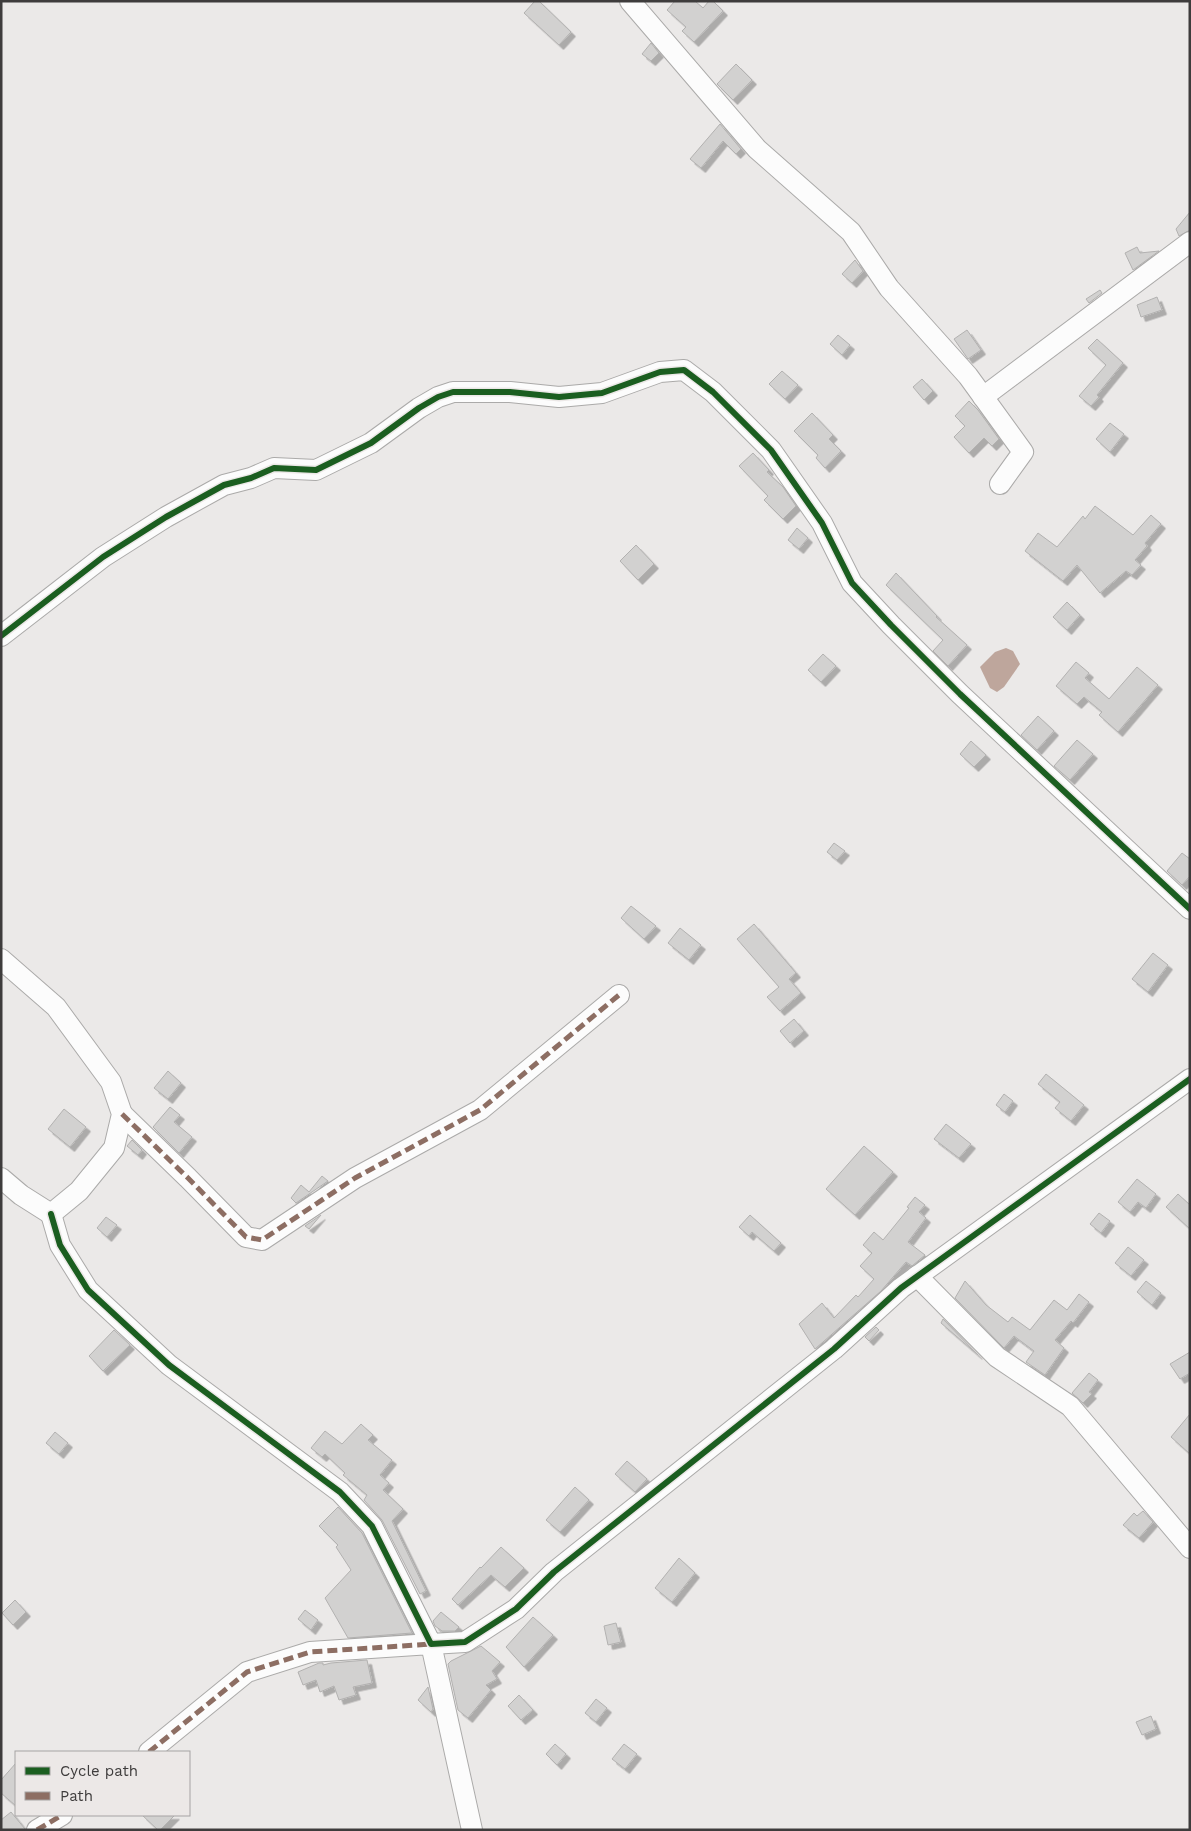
<svg xmlns="http://www.w3.org/2000/svg" width="1191" height="1831" font-family="'Work Sans',sans-serif">
  <defs>
    <filter id="shadow"><feDropShadow dx="4.5" dy="4.5" stdDeviation="0" flood-color="#0004"/></filter>
  </defs>
  <rect width="100%" height="100%" fill="#ebe9e8"/>
  <polygon fill="#bea69c" points="1006,648 1013,651 1020,664 1004,687 997,692 990,688 980,667 995,652"/>
  <g fill="#d2d1d0" stroke="#b2b1b0" filter="url(#shadow)">
    <polygon points="535,1 539,1 571,32 559,45 524,13"/>
    <polygon points="675,1 695,1 703,8 709,1 713,1 723,11 694,42 682,31 686,27 667,10"/>
    <polygon points="651,43 659,53 651,61 642,54"/>
    <polygon points="736,64 752,80 733,100 717,84"/>
    <polygon points="720,124 741,149 736,154 723,141 701,168 690,159"/>
    <polygon points="1190,212 1190,230 1179,236 1176,229"/>
    <polygon points="1137,247 1140,253 1159,251 1133,270 1125,253"/>
    <polygon points="855,260 863,271 852,283 842,274"/>
    <polygon points="1100,290 1102,293 1089,303 1086,299"/>
    <polygon points="1157,297 1162,310 1141,317 1137,305"/>
    <polygon points="967,330 981,350 968,359 954,339"/>
    <polygon points="838,335 850,345 842,355 830,344"/>
    <polygon points="1097,339 1123,363 1097,395 1099,397 1091,406 1079,396 1106,365 1088,348"/>
    <polygon points="782,371 798,385 785,399 769,384"/>
    <polygon points="922,379 933,391 924,400 913,387"/>
    <polygon points="969,401 978,410 999,439 992,446 984,438 969,453 954,437 965,426 955,416"/>
    <polygon points="812,413 833,435 829,439 841,451 825,468 816,458 818,455 794,431"/>
    <polygon points="1110,423 1124,434 1110,452 1096,439"/>
    <polygon points="753,453 769,470 767,472 783,487 796,506 783,519 764,500 768,496 739,466"/>
    <polygon points="1095,506 1133,535 1151,515 1161,524 1145,543 1147,546 1135,560 1141,565 1132,575 1126,571 1100,593 1077,565 1063,581 1025,551 1038,533 1057,547 1083,516 1085,519"/>
    <polygon points="797,528 808,538 799,549 788,540"/>
    <polygon points="636,545 654,564 638,580 620,561"/>
    <polygon points="896,573 937,616 936,617 967,645 948,666 933,651 943,640 886,585"/>
    <polygon points="1067,602 1080,615 1067,630 1053,617"/>
    <polygon points="823,654 836,666 821,682 808,670"/>
    <polygon points="1076,662 1089,673 1085,678 1109,699 1137,667 1158,685 1118,732 1099,715 1102,712 1084,697 1077,704 1056,686"/>
    <polygon points="1038,716 1054,731 1037,750 1021,735"/>
    <polygon points="1077,740 1093,754 1070,780 1054,766"/>
    <polygon points="971,741 986,755 974,767 960,754"/>
    <polygon points="834,843 845,851 837,860 827,852"/>
    <polygon points="1182,853 1190,859 1190,876 1182,885 1167,871"/>
    <polygon points="631,906 656,926 644,939 621,918"/>
    <polygon points="754,924 796,973 789,979 801,993 780,1011 767,997 779,987 737,939"/>
    <polygon points="680,928 701,945 689,960 668,943"/>
    <polygon points="1153,953 1168,965 1148,992 1132,979"/>
    <polygon points="794,1019 804,1031 790,1043 780,1031"/>
    <polygon points="168,1071 181,1083 168,1099 154,1088"/>
    <polygon points="1046,1074 1084,1105 1071,1121 1055,1108 1060,1102 1038,1084"/>
    <polygon points="1004,1094 1013,1101 1005,1112 996,1105"/>
    <polygon points="170,1107 180,1115 174,1122 192,1137 179,1153 153,1127"/>
    <polygon points="64,1109 86,1127 70,1147 48,1129"/>
    <polygon points="946,1124 971,1144 959,1158 934,1139"/>
    <polygon points="132,1140 142,1150 138,1155 127,1146"/>
    <polygon points="864,1146 893,1172 855,1215 826,1189"/>
    <polygon points="322,1176 328,1181 296,1203 291,1198 301,1185 309,1192"/>
    <polygon points="1137,1179 1156,1194 1146,1208 1138,1202 1130,1212 1118,1202"/>
    <polygon points="1178,1194 1190,1205 1190,1229 1166,1207"/>
    <polygon points="915,1197 925,1205 919,1212 926,1218 908,1242 925,1255 912,1266 906,1262 881,1291 815,1349 799,1324 822,1303 834,1318 856,1295 858,1297 874,1279 860,1266 872,1253 863,1245 874,1232 883,1240 909,1208 907,1207"/>
    <polygon points="1099,1213 1110,1221 1101,1233 1090,1224"/>
    <polygon points="321,1215 309,1229 305,1226"/>
    <polygon points="750,1215 781,1243 774,1251 752,1232 749,1236 739,1227"/>
    <polygon points="106,1217 117,1225 107,1237 97,1228"/>
    <polygon points="1128,1247 1144,1260 1131,1276 1115,1263"/>
    <polygon points="965,1281 986,1305 1008,1322 1012,1317 1030,1330 1054,1300 1067,1310 1079,1294 1089,1302 1073,1323 1071,1321 1055,1340 1064,1348 1045,1375 1026,1362 1034,1351 1014,1336 1004,1348 955,1298"/>
    <polygon points="1146,1281 1161,1293 1152,1305 1137,1292"/>
    <polygon points="943,1319 978,1355 941,1323"/>
    <polygon points="876,1327 879,1330 869,1341 865,1337"/>
    <polygon points="114,1330 130,1345 103,1371 89,1356"/>
    <polygon points="1190,1352 1190,1373 1180,1379 1170,1364"/>
    <polygon points="1089,1373 1098,1380 1089,1392 1092,1394 1083,1403 1072,1393"/>
    <polygon points="1190,1414 1190,1454 1171,1437"/>
    <polygon points="361,1424 373,1435 368,1440 392,1460 380,1475 389,1483 383,1490 403,1509 392,1521 426,1591 420,1594 382,1520 364,1500 367,1495 343,1475 345,1473 325,1454 322,1457 311,1448 325,1431 342,1444"/>
    <polygon points="55,1432 68,1443 59,1454 46,1443"/>
    <polygon points="627,1461 647,1479 635,1492 615,1474"/>
    <polygon points="575,1487 589,1500 560,1532 546,1520"/>
    <polygon points="338,1507 362,1533 412,1633 348,1638 325,1598 351,1570 336,1547 338,1545 319,1526"/>
    <polygon points="1143,1511 1153,1522 1139,1538 1123,1525 1134,1513 1137,1516"/>
    <polygon points="501,1547 524,1568 505,1587 491,1575 458,1605 452,1599 480,1567 481,1568"/>
    <polygon points="679,1558 695,1573 672,1602 655,1588"/>
    <polygon points="15,1600 26,1612 13,1625 2,1613"/>
    <polygon points="305,1610 318,1620 311,1630 298,1619"/>
    <polygon points="441,1612 459,1627 455,1631 442,1631 435,1626 433,1621"/>
    <polygon points="533,1617 553,1635 524,1667 506,1647"/>
    <polygon points="616,1623 621,1642 608,1645 604,1626"/>
    <polygon points="481,1646 500,1662 492,1671 497,1679 486,1685 491,1690 468,1718 458,1710 448,1664 451,1661"/>
    <polygon points="367,1660 372,1683 353,1687 356,1695 339,1700 334,1686 320,1692 316,1680 303,1685 298,1672 319,1663 323,1663 323,1665 331,1663"/>
    <polygon points="428,1687 433,1709 431,1712 418,1700"/>
    <polygon points="519,1695 533,1710 521,1720 508,1706"/>
    <polygon points="596,1699 607,1708 596,1722 585,1713"/>
    <polygon points="1151,1716 1156,1729 1142,1735 1136,1722"/>
    <polygon points="555,1744 566,1754 557,1765 546,1754"/>
    <polygon points="624,1744 637,1754 625,1769 612,1759"/>
    <polygon points="16,1763 16,1806 1,1793 1,1780"/>
    <polygon points="11,1812 25,1829 25,1830 1,1830 1,1820"/>
    <polygon points="142,1815 175,1815 160,1830 158,1830"/>
  </g>
  <g fill="none" stroke-linecap="round" stroke-linejoin="round">
    <g stroke="#abaaa9" stroke-width="22">
      <g id="minor">
        <polyline points="630,1 757,149 851,232 889,288 968,376 1023,452 1000,484"/>
        <polyline points="983,397 1190,242"/>
        <polyline points="1,636 103,557 166,517 224,485 251,478 274,468 316,470 371,443 419,408 438,397 453,392 510,392 559,397 602,393 660,372 684,370 713,392 771,450 822,523 852,583 891,625 960,694 1190,909"/>
        <polyline points="1,959 56,1007 111,1082 122,1114 114,1148 79,1191 51,1214 21,1195 1,1178"/>
        <polyline points="122,1114 188,1178 246,1237 262,1240 355,1178 480,1110 619,995"/>
        <polyline points="51,1214 60,1245 88,1290 169,1365 340,1492 372,1526 431,1644 465,1642 516,1609 554,1572 834,1349 901,1288 1190,1079"/>
        <polyline points="917,1276 997,1357 1070,1406 1190,1548"/>
        <polyline points="149,1752 247,1672 310,1652 431,1644 472,1830"/>
        <polyline points="37,1830 62,1815"/>
      </g>
    </g>
    <use href="#minor" stroke="#fcfcfc" stroke-width="20"/>
    <g stroke="#8d6e63" stroke-width="5" stroke-dasharray="10 5" stroke-linecap="butt">
      <polyline points="122,1114 188,1178 246,1237 262,1240 355,1178 480,1110 619,995"/>
      <polyline points="149,1752 247,1672 310,1652 431,1644"/>
      <polyline points="37,1830 62,1815"/>
    </g>
    <g stroke="#ece8e7" stroke-width="9">
      <g id="cycleway">
        <polyline points="1,636 103,557 166,517 224,485 251,478 274,468 316,470 371,443 419,408 438,397 453,392 510,392 559,397 602,393 660,372 684,370 713,392 771,450 822,523 852,583 891,625 960,694 1190,909"/>
        <polyline points="51,1214 60,1245 88,1290 169,1365 340,1492 372,1526 431,1644 465,1642 516,1609 554,1572 834,1349 901,1288 1190,1079"/>
      </g>
    </g>
    <use href="#cycleway" stroke="#1b5e20" stroke-width="6"/>
  </g>
  <rect width="1191" height="1831" fill="none" stroke="#3e3c3c" stroke-width="5"/>
  <rect x="15" y="1751" width="175" height="65" fill="#ece8e7" stroke="#a6a3a3"/>
  <rect x="25" y="1767" width="25" height="8" fill="#1b5e20" stroke="#a6a3a3"/>
  <text x="60" y="1776" font-size="15" fill="#3e3c3c">Cycle path</text>
  <rect x="25" y="1792" width="25" height="8" fill="#8d6e63" stroke="#a6a3a3"/>
  <text x="60" y="1801" font-size="15" fill="#3e3c3c">Path</text>
</svg>
